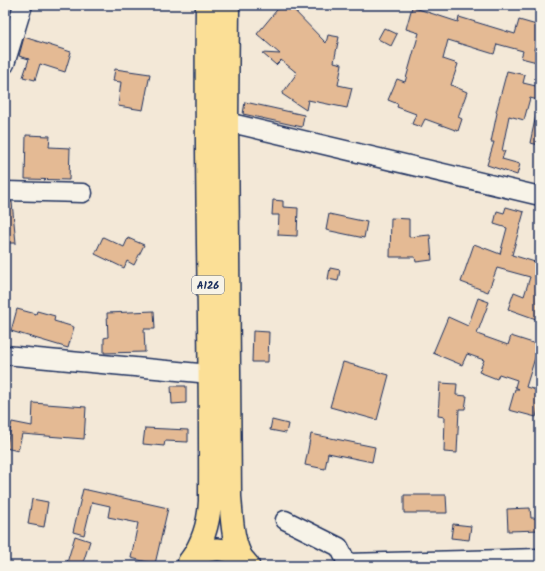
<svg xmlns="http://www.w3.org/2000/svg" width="545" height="571" font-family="Kalam,sans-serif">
  <rect width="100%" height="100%" fill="#f3e8d7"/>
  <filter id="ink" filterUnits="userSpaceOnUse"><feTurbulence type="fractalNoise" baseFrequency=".025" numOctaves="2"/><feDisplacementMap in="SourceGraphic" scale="8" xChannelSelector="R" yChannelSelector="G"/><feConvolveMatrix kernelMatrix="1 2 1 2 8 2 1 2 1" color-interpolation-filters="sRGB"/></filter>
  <g filter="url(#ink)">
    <g fill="#e4ba94" stroke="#1b2f5e">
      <polygon points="281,5 289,5 326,43 328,35 339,37 334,62 342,64 338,85 352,88 347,108 308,100 306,110 282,94 297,73 281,60 276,65 262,53 280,54 257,34"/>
      <polygon points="412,7 458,22 459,17 515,34 519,20 540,26 534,50 540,52 537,62 521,58 523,51 497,44 494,54 448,40 443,59 458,64 451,85 467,92 458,117 462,119 458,131 425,119 421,127 412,124 416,114 397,107 398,104 388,100 397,79 405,82 419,33 406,29"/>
      <polygon points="384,28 397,34 391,46 378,39"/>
      <polygon points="24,37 71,52 65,72 40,64 35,80 23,77 29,59 19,56"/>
      <polygon points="115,69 150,74 143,110 118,106 121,82 113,81"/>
      <polygon points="507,71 525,75 523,83 540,87 538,100 530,98 524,120 509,116 502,151 505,151 502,159 520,164 517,175 487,165 494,142 491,142 497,113 496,112"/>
      <polygon points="245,102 304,115 302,127 243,114"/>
      <polygon points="536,115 540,115 540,145 530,143"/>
      <polygon points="26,135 50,136 49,147 70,148 69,180 25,179"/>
      <polygon points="273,200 283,201 283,207 298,208 297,236 278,235 279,215 272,215"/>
      <polygon points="5,202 12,202 16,243 5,243"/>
      <polygon points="506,207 524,212 512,255 535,262 538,253 540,253 540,307 536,319 508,309 514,292 524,296 530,277 497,268 488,292 461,282 474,244 500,254 507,228 494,224 497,211 504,213"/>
      <polygon points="329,214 367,222 364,238 326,230"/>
      <polygon points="391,218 409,219 409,237 430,235 432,260 416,262 415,257 390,257"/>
      <polygon points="103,237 124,247 128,238 144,245 134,265 127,261 124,268 95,254"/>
      <polygon points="330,268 340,270 338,281 328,279"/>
      <polygon points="478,298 489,302 477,334 508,345 511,336 539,345 526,387 540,391 540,401 536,417 509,410 515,389 519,389 515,387 517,380 499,374 497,379 479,372 484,360 467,354 462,365 433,353 448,317 468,326"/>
      <polygon points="17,309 36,314 37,311 55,316 54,321 74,327 68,348 11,331"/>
      <polygon points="154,311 155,329 144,329 145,352 104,353 104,338 108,337 107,313"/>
      <polygon points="253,331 269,332 268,362 252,362"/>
      <polygon points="343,362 389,375 377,420 330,407"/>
      <polygon points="440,383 457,384 456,395 467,396 465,409 459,409 457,453 444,452 445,417 438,416"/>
      <polygon points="171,386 186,386 186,403 172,404"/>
      <polygon points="33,403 86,407 84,439 22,434 18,451 6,448 12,422 32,426"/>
      <polygon points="272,420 288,424 286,433 270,430"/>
      <polygon points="145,428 188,430 188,442 165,441 164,446 143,444"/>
      <polygon points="311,434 375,447 372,462 328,453 325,469 305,465"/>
      <polygon points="83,489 168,508 155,564 131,558 138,523 108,517 110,506 92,502 84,535 73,532"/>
      <polygon points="404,495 446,495 447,513 404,513"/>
      <polygon points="32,499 48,502 44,527 28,524"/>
      <polygon points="530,508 531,518 540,518 540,530 508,531 507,509"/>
      <polygon points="453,524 471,526 469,540 451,538"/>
      <polygon points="75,536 90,541 82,566 66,566"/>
    </g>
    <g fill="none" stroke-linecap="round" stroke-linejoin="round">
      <g stroke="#1b2f5e" stroke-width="21">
        <g id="minor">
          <polyline points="5,64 23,5"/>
          <polyline points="227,122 540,196"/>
          <polyline points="5,191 83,193"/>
          <polyline points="5,355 210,374"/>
          <polyline points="285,520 339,547 347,563 540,558"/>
        </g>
      </g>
      <g stroke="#1b2f5e" stroke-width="25">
        <g id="highway">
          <path d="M228,5l-1,117 3,375c2,20 2,46 13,63"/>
          <path d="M190,561c13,-18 19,-38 20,-60 1,-166 -5,-331 -3,-496"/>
          <path d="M189,562c16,-17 44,-17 59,3"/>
        </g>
      </g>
      <use href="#minor" stroke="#f7f3e8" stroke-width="18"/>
      <use href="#highway" stroke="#fbdf96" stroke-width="22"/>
    </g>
  </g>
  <g text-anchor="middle" stroke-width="3" stroke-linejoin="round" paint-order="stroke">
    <rect fill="#f7f3e8" stroke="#5d6a87" stroke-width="1" x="192" y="276" width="32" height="18" rx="3"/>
    <g font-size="11" font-weight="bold" fill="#1b2f5e">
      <text x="208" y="289">A126</text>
    </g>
  </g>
  <rect width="545" height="571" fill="none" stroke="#f7f3e8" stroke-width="20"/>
  <rect x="10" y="10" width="525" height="551" fill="none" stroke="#1b2f5e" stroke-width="1.5" filter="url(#ink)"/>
</svg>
